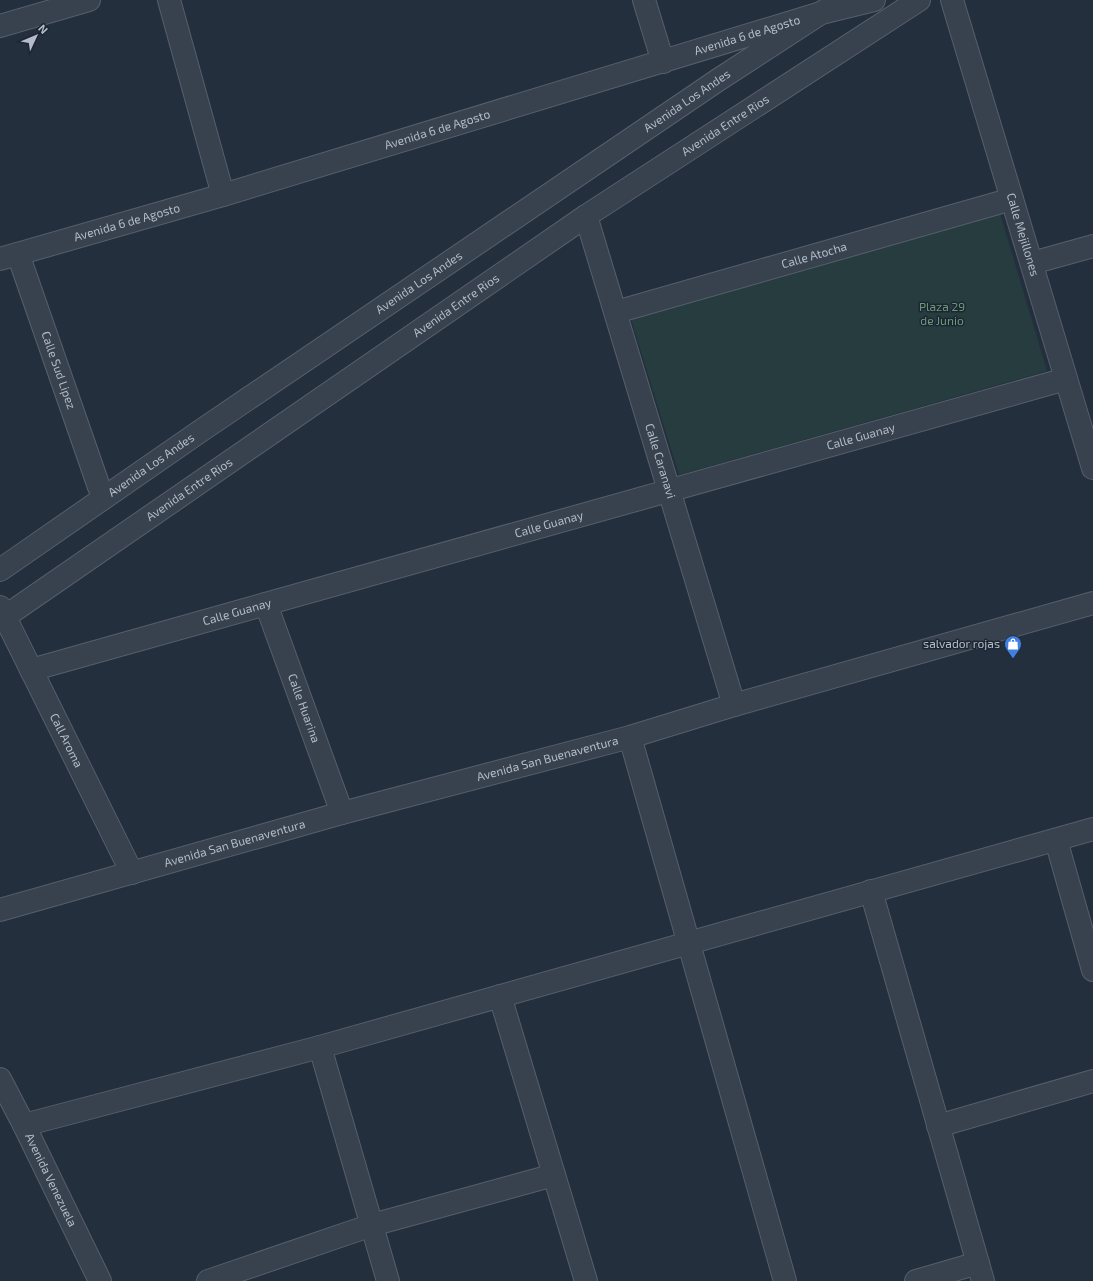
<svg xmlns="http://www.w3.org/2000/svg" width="1093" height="1281" font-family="'Exo 2',sans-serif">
  <rect width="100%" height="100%" fill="#242f3e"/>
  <polygon fill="#263c3f" points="999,210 1047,371 679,475 631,319"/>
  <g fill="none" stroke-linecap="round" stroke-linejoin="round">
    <g stroke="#565f6c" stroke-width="24">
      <g id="minor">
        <polyline points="169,0 223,195"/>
        <polyline points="644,0 663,62"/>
        <path id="s1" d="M952,0l141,468"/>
        <polyline points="0,26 89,0"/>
        <path id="s2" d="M586,216l148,489"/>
        <path id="s3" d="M18,254l81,233"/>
        <path id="s4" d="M0,259l223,-64 598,-182 53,-13"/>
        <polyline points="1032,263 1093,246"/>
        <path id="s5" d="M616,312l396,-113"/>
        <path id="s6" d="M266,604l76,209"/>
        <path id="s7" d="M0,607l132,266"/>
        <path id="s8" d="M31,670l1035,-291"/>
        <polyline points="630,737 785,1281"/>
        <polyline points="1056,840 1093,970"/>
        <polyline points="871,891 983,1281"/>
        <path id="s9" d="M0,910l342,-97 288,-76 104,-32 359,-102"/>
        <polyline points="500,996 586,1281"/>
        <polyline points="320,1047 388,1281"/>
        <polyline points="24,1125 320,1047 1093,829"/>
        <polyline points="938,1126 1093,1081"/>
        <polyline points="208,1281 372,1225 554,1175"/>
        <polyline points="916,1281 978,1263"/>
      </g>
    </g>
    <g stroke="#565f6c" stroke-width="24">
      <g id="tertiary">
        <path id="s10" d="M0,570l199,-138 519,-352 123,-80"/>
        <path id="s11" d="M0,620l586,-404 333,-216"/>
        <path id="s12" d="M0,1079l24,46 76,156"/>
      </g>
    </g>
    <use href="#minor" stroke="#38414e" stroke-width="22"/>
    <use href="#tertiary" stroke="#38414e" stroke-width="22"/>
  </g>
  <defs>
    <g id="shop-pin" transform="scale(0.9)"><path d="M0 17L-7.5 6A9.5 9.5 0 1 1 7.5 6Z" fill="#3f7fe0" stroke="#1d2633"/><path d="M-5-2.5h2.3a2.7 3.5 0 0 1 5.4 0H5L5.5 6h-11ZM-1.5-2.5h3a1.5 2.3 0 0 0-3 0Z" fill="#fff"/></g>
  </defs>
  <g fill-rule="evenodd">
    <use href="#shop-pin" x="1013" y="644"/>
  </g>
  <g text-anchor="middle" stroke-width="3" stroke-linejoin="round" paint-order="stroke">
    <g font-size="12" fill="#b4bcc9" stroke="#1d2633">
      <text dy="4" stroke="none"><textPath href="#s4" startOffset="780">Avenida 6 de Agosto</textPath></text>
      <text dy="4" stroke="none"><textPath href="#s10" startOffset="832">Avenida Los Andes</textPath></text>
      <text dy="4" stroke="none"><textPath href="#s11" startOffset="878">Avenida Entre Rios</textPath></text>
      <text dy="4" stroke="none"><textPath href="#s4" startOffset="456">Avenida 6 de Agosto</textPath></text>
      <text dy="4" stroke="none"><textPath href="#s4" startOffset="132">Avenida 6 de Agosto</textPath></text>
      <text dy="4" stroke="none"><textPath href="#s1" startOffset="245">Calle Mejillones</textPath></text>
      <text dy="4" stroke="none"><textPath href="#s5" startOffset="206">Calle Atocha</textPath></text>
      <text dy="4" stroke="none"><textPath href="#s10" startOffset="508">Avenida Los Andes</textPath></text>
      <text dy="4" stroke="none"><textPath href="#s11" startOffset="554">Avenida Entre Rios</textPath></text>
      <text dy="4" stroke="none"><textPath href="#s3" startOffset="123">Calle Sud Lipez</textPath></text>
      <text dy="4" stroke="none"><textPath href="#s8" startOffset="862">Calle Guanay</textPath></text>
      <text dy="4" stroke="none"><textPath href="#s2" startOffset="256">Calle Caranavi</textPath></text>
      <text dy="4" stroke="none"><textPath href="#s10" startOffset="184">Avenida Los Andes</textPath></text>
      <text dy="4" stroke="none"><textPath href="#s11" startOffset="230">Avenida Entre Rios</textPath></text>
      <text dy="4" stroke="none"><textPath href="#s8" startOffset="538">Calle Guanay</textPath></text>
      <text dy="4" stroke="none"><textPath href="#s8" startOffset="214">Calle Guanay</textPath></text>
      <text dy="4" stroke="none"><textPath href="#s6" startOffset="111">Calle Huarina</textPath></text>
      <text dy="4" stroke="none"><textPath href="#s7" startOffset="149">Call Aroma</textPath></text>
      <text dy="4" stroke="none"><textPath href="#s9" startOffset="568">Avenida San Buenaventura</textPath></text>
      <text dy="4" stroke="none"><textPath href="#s9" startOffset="244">Avenida San Buenaventura</textPath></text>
      <text dy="4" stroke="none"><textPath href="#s12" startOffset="113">Avenida Venezuela</textPath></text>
    </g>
    <g font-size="12" fill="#6b9a76" stroke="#1d2633">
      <text x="942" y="311">Plaza 29<tspan x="942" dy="14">de Junio</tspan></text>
    </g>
    <g font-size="12" fill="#b4bcc9" stroke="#1d2633" text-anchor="end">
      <text x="1000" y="648">salvador rojas</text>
    </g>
  </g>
  <g transform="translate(36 36) rotate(46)" stroke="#1d2633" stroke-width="3" paint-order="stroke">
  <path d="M0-3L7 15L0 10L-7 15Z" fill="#b4bcc9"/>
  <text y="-6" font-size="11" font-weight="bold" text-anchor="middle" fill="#b4bcc9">N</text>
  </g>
</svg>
